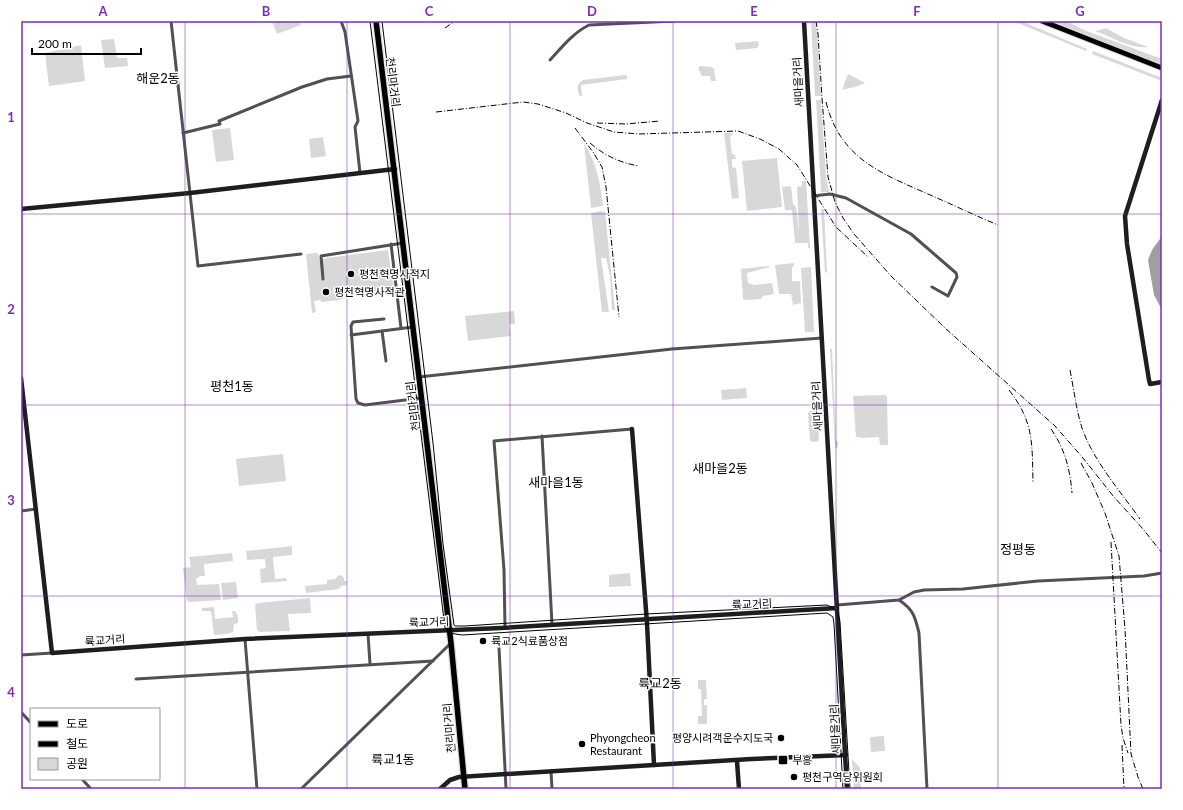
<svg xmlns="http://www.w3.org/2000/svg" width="1183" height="810" font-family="Lato,'Noto Sans KR',sans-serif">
  <rect width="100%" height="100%" fill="#fff"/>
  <g fill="#d8d8d8">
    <polygon points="272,21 299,21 301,25 277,34"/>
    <polygon points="811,21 815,21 817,32 821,96 815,96"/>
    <polygon points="1013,21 1021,21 1087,49 1086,51"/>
    <polygon points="1052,21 1066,21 1084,30 1162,59 1162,65"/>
    <path d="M1106,28l18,10 24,9c-18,2 -36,-10 -53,-16z"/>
    <polygon points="114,39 117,58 127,58 128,66 105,68 101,40"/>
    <polygon points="758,41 759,45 757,48 736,50 735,43"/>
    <polygon points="81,45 85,81 49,86 45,53"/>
    <polygon points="1093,51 1162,78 1162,81 1092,54"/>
    <polygon points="700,66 711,67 714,69 716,81 711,81 710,76 702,76 698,68"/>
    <polygon points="848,74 865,83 858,86 842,90"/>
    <path d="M625,75l2,1v3l-46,6 1,11h-2c-4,-7 -3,-12 3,-16z"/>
    <polygon points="816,100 821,100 826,177 829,192 821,192"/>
    <polygon points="230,128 234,160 216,162 212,130"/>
    <polygon points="724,133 732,133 733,134 730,137 732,154 735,155 736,159 732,159 732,167 736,168 739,198 732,199"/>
    <polygon points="323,137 326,156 311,158 309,139"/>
    <path d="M584,143c13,21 16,39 19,63l-12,2z"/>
    <polygon points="777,158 782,207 747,211 742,161"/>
    <polygon points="802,181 806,181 810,248 808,248 808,243 795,243 792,210 785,210 782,187 791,186 793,204 796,207 799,232 797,187 802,186"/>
    <polygon points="821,209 824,209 827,272 825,273"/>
    <polygon points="600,211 605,212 615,310 612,310 610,276 606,258 601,258 609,312 602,312 591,213"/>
    <polygon points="388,250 394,289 351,294 340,300 321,302 321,300 314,301 316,312 312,313 306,254 318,253 319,259"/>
    <polygon points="794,263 794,266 792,267 792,281 800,281 801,303 793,305 791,294 779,294 775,265"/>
    <polygon points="769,266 770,267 747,273 748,283 754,285 772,283 774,294 763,296 761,299 746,300 743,299 741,269"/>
    <polygon points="811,267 814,332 805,332 801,268"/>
    <polygon points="514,311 515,324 509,324 511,336 468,341 465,316"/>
    <polygon points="830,349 832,349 836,441 838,441 838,447 835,449"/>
    <polygon points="746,388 747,398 722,400 721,390"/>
    <polygon points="885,395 887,396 888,445 880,445 879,437 861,438 860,437 856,437 853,396"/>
    <polygon points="810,411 816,411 817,413 819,440 818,441 812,442 810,440 808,413"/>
    <polygon points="283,454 286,481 239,486 236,459"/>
    <polygon points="292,546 292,555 273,557 275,579 286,578 287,581 261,583 260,569 266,568 265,559 247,560 246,551"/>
    <polygon points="232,553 233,561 204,564 205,576 200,576 196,579 197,585 219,584 221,600 190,602 187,601 183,568 191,567 189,557"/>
    <polygon points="630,573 631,586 609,587 609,575"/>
    <polygon points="341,575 344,578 344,581 347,581 347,585 341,586 339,589 306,593 305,586 327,584 327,580 335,579 338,576"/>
    <polygon points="236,582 238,598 223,600 221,583"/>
    <polygon points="310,598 311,613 288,614 290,631 260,632 257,630 255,605 258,603"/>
    <polygon points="214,607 215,619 233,617 232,611 235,611 238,616 238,623 234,624 233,632 227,634 214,635 211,611 202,611 202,608"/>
    <polygon points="698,680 706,680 707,699 704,699 704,705 707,705 707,724 698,724 698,716 702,716 701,689 698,689"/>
    <polygon points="884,736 885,751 871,752 870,737"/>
    <polygon points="852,759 860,768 861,789 854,789"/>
  </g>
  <polygon fill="#9f9f9f" points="1162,236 1162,310 1154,295 1148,260 1152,250"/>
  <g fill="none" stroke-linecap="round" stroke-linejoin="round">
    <g stroke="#dbdbdb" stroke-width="7">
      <polyline id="primary" points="1042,21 1162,68"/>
    </g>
    <g stroke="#dbdbdb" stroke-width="8">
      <polyline id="highway" points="376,21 451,643 465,789"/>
    </g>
    <g stroke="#515151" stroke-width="3">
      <polyline points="171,21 198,266 301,254"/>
      <polyline points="341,21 345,32 358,121 355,127 360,173"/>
      <path d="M550,60c12,-13 23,-27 39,-35l86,-4"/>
      <polyline points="183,133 220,124 219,121 302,87 327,79 351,76"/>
      <polyline points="813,196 830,194 846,198 911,234 956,273 957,277 948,296 932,287"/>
      <polyline points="391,244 401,328"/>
      <polyline points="323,279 321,256 403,243"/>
      <polyline points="384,319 353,322 351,326 356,399 358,403 365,405 421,398"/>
      <polyline points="382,331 386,361"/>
      <polyline points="351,335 413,327"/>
      <polyline points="419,377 672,349 822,338"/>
      <polyline points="542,436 552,624"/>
      <polyline points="21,511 36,509"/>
      <path d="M899,600c15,10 16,17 20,33l8,156"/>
      <polyline points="837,605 899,600 914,592 924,590 963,589 1038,581 1144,576 1162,573"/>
      <polyline points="505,627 504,570 494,441 632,429"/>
      <polyline points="368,634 370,664"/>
      <polyline points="245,639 257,789"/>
      <polyline points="499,648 506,789"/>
      <polyline points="21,655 52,653"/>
      <polyline points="136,679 433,661"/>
      <polyline points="21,712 31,723"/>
      <polyline points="551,771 552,789"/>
      <polyline points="82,779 91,789"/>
      <polyline points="301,789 450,644"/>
    </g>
    <g stroke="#1e1e1e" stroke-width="4.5">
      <polyline points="804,21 847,789"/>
      <polyline points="1162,100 1125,216 1127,244 1149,380 1150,384 1162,382"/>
      <polyline points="21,209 190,193 395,169"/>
      <polyline points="21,378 52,653 245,639 501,628 837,608"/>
      <polyline points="632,429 647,623 654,765"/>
      <polyline points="737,761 739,789"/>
      <polyline points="440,789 450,780 459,777 751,759 846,755"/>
    </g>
    <use href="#primary" stroke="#000" stroke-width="5"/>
    <use href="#highway" stroke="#000" stroke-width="5.5"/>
    <g stroke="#000" stroke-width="1">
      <polyline points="370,21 445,628 449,633 462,635 827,613 833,617 834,624 843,789"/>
      <path d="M382,21l51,422 10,101 11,81 1,1h10l181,-12 181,-9c9,4 12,8 13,17l10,167"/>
    </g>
    <g stroke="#000" stroke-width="1" stroke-dasharray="6 2 1 2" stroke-linecap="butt">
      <polyline points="816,21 818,34 822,98 828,177 835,202 843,218 854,234 891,276 945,328 1055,426 1083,458 1114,497 1143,529 1162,553"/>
      <polyline points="445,28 455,21"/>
      <path d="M826,102c14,56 54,71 102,92 23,10 46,21 70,31"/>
      <polyline points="436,112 523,102 538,104 566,113 587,123 614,132 639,134 738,131 760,139 779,149 797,165 836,227 868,257"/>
      <polyline points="597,123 626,124 660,121"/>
      <polyline points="575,128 593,152 602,167 606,187 619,317"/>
      <path d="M590,143c15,13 31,20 49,23"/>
      <path d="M1070,370c4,20 6,39 12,58 11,32 38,63 58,91"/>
      <path d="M1009,390c25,32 23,53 24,92"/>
      <path d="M1051,429c14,20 19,40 21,64"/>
      <polyline points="1081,463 1092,483 1105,513 1119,556 1125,629 1131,754 1138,777 1143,789"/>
      <polyline points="1111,542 1121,725 1123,738 1128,753"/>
      <polyline points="1122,745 1124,789"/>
    </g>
  </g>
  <path fill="none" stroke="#7b2cbf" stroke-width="1" stroke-opacity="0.55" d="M185,21v768M347,21v768M510,21v768M673,21v768M836,21v768M998,21v768M21,214h1141M21,405h1141M21,596h1141"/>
  <g fill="#000" stroke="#fff" stroke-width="1.5">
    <circle cx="351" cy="274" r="4"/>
    <circle cx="326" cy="292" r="4"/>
    <circle cx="483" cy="641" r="4"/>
    <circle cx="781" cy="738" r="4"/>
    <circle cx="582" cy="744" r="4"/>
    <rect x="778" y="755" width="10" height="10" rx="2"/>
    <circle cx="794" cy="777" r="4"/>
  </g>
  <g text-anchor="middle" stroke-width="3" stroke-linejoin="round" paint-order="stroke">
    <g font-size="11" fill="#000" stroke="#fff">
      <text transform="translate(393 82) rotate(83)" y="4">천리마거리</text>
      <text transform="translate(798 82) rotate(-93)" y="4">새마을거리</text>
      <text transform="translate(413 406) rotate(-97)" y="4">천리마거리</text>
      <text transform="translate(817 406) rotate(-93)" y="4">새마을거리</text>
      <text transform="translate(752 604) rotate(-3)" y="4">륙교거리</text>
      <text transform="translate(429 622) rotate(-2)" y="4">륙교거리</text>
      <text transform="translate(105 640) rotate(-4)" y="4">륙교거리</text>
      <text transform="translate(449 728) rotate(-95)" y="4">천리마거리</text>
      <text transform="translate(835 729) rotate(-93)" y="4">새마을거리</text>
    </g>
    <g font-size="11" fill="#000" stroke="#fff" text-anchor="start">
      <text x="359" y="278">평천혁명사적지</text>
      <text x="334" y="296">평천혁명사적관</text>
      <text x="491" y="645">륙교2식료품상점</text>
      <text x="590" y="742">Phyongcheon<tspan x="590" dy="13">Restaurant</tspan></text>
      <text x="773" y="742" text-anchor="end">평양시려객운수지도국</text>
      <text x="792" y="764">부흥</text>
      <text x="802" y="781">평천구역당위원회</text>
    </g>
    <g font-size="13" fill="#000" stroke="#fff">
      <text x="158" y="83">해운2동</text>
      <text x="232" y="391">평천1동</text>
      <text x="720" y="473">새마을2동</text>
      <text x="556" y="487">새마을1동</text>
      <text x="1018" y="554">정평동</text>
      <text x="660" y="688">륙교2동</text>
      <text x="393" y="764">륙교1동</text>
    </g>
  </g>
  <rect width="1183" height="810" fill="none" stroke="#ffffff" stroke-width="44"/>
  <rect x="30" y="708" width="130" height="72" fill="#ffffff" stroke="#999999"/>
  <rect x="38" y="721" width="20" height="6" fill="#000000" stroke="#999999"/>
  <text x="66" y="728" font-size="12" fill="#000000">도로</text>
  <rect x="38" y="741" width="20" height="6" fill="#000000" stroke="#999999"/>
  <text x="66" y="748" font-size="12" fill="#000000">철도</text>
  <rect x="38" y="758" width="20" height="12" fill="#d8d8d8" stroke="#999999"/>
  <text x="66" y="768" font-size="12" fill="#000000">공원</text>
  <path d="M32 48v6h109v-6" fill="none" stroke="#000000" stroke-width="2"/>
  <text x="38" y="48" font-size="12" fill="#000000" stroke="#ffffff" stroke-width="3" paint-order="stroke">200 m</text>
  <rect x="22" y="22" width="1139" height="766" fill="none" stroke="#7b2cbf" stroke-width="1.5"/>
  <g font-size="13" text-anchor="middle" font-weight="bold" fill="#7b2cbf">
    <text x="103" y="16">A</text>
    <text x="266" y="16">B</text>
    <text x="429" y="16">C</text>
    <text x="592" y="16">D</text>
    <text x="754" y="16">E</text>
    <text x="917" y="16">F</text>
    <text x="1080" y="16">G</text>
    <text x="11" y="122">1</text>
    <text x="11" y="314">2</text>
    <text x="11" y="505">3</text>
    <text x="11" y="697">4</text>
  </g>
</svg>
